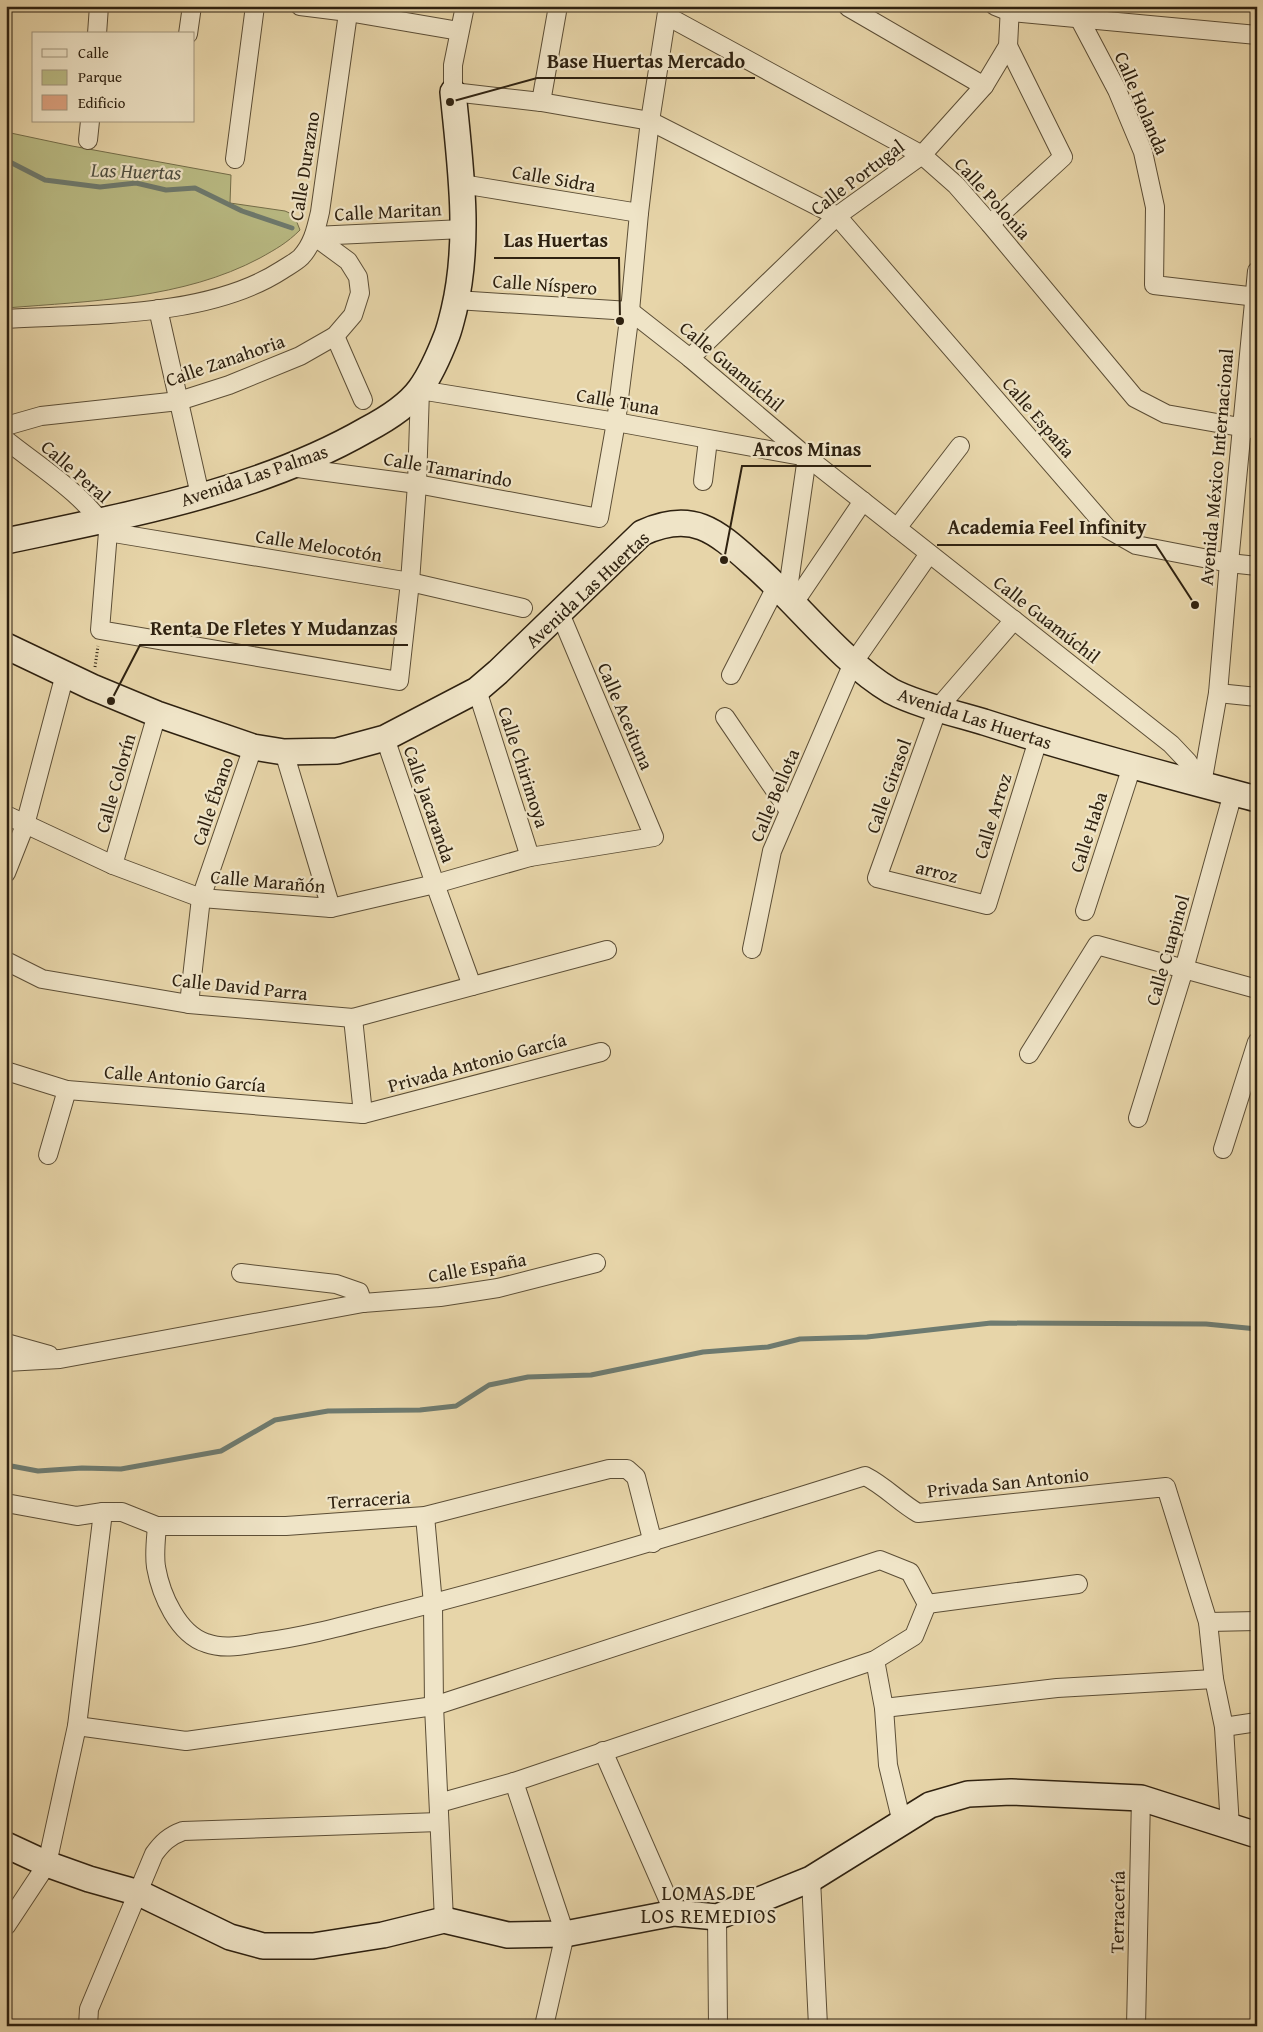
<svg xmlns="http://www.w3.org/2000/svg" width="1263" height="2032" font-family="'Gentium Book Plus',serif">
  <defs>
    <pattern id="building-back-hatch" width="6" height="6" patternUnits="userSpaceOnUse" patternTransform="scale(1.25)"><rect width="6" height="6" fill="#dda280"/><path d="M-1 5l2 2M0 0l6 6M5-1l2 2" fill="none" stroke="#b48467"/></pattern>
    <filter id="shadow"><feDropShadow dx="3" dy="5.5" stdDeviation="0" flood-color="#0004"/></filter>
  </defs>
  <rect width="100%" height="100%" fill="#e7d5a9"/>
  <filter id="stains"><feTurbulence type="fractalNoise" baseFrequency=".004" numOctaves="4"/><feColorMatrix values="0 0 0 0 .2 0 0 0 0 .09 0 0 0 0 .02 0 0 0 .5 -.17"/></filter>
  <radialGradient id="worn" r=".72"><stop offset=".6" stop-color="#630" stop-opacity="0"/><stop offset="1" stop-color="#630" stop-opacity=".3"/></radialGradient>
  <path fill="#babc85" stroke="#746e4a" d="M6,132l66,14 159,29 -1,28 55,8 9,4 6,15c-13,13 -24,19 -40,28 -77,41 -169,43 -254,50z"/>
  <g fill="none" stroke-linecap="round" stroke-linejoin="round">
    <g stroke="#6e7b70" stroke-width="5">
      <polyline points="6,160 45,180 100,187 136,183 166,190 195,188 242,211 292,228"/>
      <polyline points="6,1465 38,1471 82,1468 121,1469 221,1451 275,1420 328,1411 420,1410 456,1406 489,1385 528,1377 591,1375 703,1352 768,1347 800,1339 867,1337 991,1323 1206,1324 1257,1329"/>
    </g>
  </g>
  <polygon fill="url(#building-back-hatch)" stroke="#2e2110" filter="url(#shadow)" points="428,6 459,6 458,11"/>
  <g fill="none" stroke-linecap="round" stroke-linejoin="round">
    <g stroke="#5c4e36" stroke-width="20">
      <g id="street">
        <polyline points="300,6 348,12 459,31"/>
        <polyline points="465,6 453,65 453,92 541,102 650,121 837,216 1108,529 1136,545 1229,563 1257,566"/>
        <polyline points="995,6 1010,12 1257,35"/>
        <polyline points="848,7 984,86"/>
        <polyline points="667,16 922,155 956,185 990,224 1135,398 1166,414 1257,430"/>
        <polyline points="1079,18 1117,90 1143,152 1155,207 1154,285 1257,297"/>
        <polyline points="97,34 99,6"/>
        <polyline points="188,34 192,6"/>
        <polyline points="541,102 558,6"/>
        <polyline points="88,140 90,121"/>
        <polyline points="235,159 255,6"/>
        <polyline points="462,184 639,213"/>
        <polyline points="990,224 1063,157 1008,46"/>
        <polyline points="314,236 463,229"/>
        <polyline points="456,300 630,311"/>
        <polyline points="158,309 200,495"/>
        <polyline points="630,311 690,358 807,457 1171,744 1188,762 1202,784"/>
        <path d="M6,319c86,-5 202,-1 276,-49 6,-4 14,-8 19,-13 12,-13 15,-28 19,-45l29,-206"/>
        <polyline points="335,336 363,400"/>
        <polyline points="690,358 837,216 922,155 984,86 1008,46 1010,6"/>
        <polyline points="6,426 41,416 179,401 229,385 300,356 335,336 353,315 360,293 358,277 348,261 314,236"/>
        <path d="M6,440c35,28 78,54 102,92l-8,98 299,51 11,-99 7,-98 3,-94 196,32 191,35 -20,139"/>
        <polyline points="290,467 417,484 599,518 616,422 630,311 639,213 650,121 668,6"/>
        <polyline points="703,481 708,440"/>
        <polyline points="897,528 960,446"/>
        <polyline points="108,532 410,582 523,608"/>
        <polyline points="794,603 863,501"/>
        <polyline points="1014,620 938,708 877,878 987,905 1038,740"/>
        <polyline points="731,675 777,585"/>
        <polyline points="477,690 530,857"/>
        <polyline points="1218,693 1257,697"/>
        <polyline points="725,717 789,811"/>
        <polyline points="385,738 435,884 472,986"/>
        <polyline points="284,752 331,908"/>
        <polyline points="1202,784 1218,693 1229,563 1257,271"/>
        <polyline points="6,815 113,865 201,898 331,908 435,884 530,857 654,837 559,611"/>
        <polyline points="113,865 157,714"/>
        <polyline points="6,873 25,825 65,674"/>
        <polyline points="1085,911 1132,766"/>
        <polyline points="752,949 772,851 853,663 929,554"/>
        <polyline points="6,961 42,979 189,1004 353,1018 607,950"/>
        <polyline points="189,1004 201,898 253,747"/>
        <polyline points="353,1018 363,1114"/>
        <polyline points="1029,1054 1097,945 1257,989"/>
        <polyline points="6,1071 67,1090 363,1114 601,1052"/>
        <polyline points="1138,1118 1184,969 1233,793"/>
        <polyline points="1223,1149 1257,1042"/>
        <polyline points="48,1155 67,1090"/>
        <polyline points="241,1273 336,1284 359,1292 363,1303"/>
        <polyline points="6,1343 49,1355"/>
        <polyline points="6,1362 60,1359 363,1303 440,1297 498,1288 596,1263"/>
        <polyline points="6,1503 77,1516 103,1512 122,1512 157,1526 286,1526 425,1516 609,1469 627,1469 636,1477 653,1543"/>
        <polyline points="425,1516 433,1604 434,1706 444,1920"/>
        <path d="M157,1526c-1,13 -3,28 -1,41 5,28 22,67 50,76 19,7 37,2 57,-1 39,-5 77,-15 116,-25 164,-41 325,-90 486,-141 20,10 34,26 53,37l248,-26 42,135 6,57 10,48 6,100"/>
        <polyline points="927,1604 1078,1584"/>
        <polyline points="1208,1622 1257,1621"/>
        <polyline points="875,1660 884,1708 888,1765 902,1823"/>
        <polyline points="884,1708 1057,1688 1214,1679"/>
        <polyline points="77,1726 186,1741 434,1706 880,1560 910,1572 927,1604 914,1636 875,1660 514,1782 439,1803"/>
        <polyline points="1224,1727 1257,1722"/>
        <polyline points="603,1751 674,1913"/>
        <polyline points="514,1782 565,1934 544,2026"/>
        <polyline points="811,1879 818,2026"/>
        <polyline points="717,1917 718,2026"/>
        <polyline points="6,1926 47,1864 77,1726 103,1512"/>
        <path d="M88,2026l1,-17 65,-155c8,-11 15,-18 29,-23l256,-9"/>
        <polyline points="1136,2026 1141,1798"/>
      </g>
    </g>
    <g stroke="#2e2110" stroke-width="28">
      <g id="secondary">
        <path d="M6,541c121,-26 252,-49 360,-111 19,-10 41,-23 54,-41 11,-15 20,-36 27,-54 3,-8 5,-17 7,-25 17,-72 6,-146 -1,-218"/>
        <path d="M6,646l86,41 65,27 96,33 31,5 53,-1 48,-13 92,-48 21,-18 144,-139c52,-24 75,-1 113,33 44,39 86,95 136,125 24,13 66,23 93,31 90,29 182,53 273,77"/>
        <polyline points="6,1845 47,1864 89,1879 139,1893 230,1937 263,1946 313,1946 383,1935 444,1920 508,1935 565,1934 674,1913 717,1917 811,1879 930,1805 968,1794 1011,1792 1141,1798 1257,1835"/>
      </g>
    </g>
    <polyline stroke="#2e2110" stroke-width="3" stroke-dasharray="1 2.5" stroke-linecap="butt" points="95,667 98,646"/>
    <use href="#street" stroke="#efe4c7" stroke-width="18"/>
    <use href="#secondary" stroke="#efe4c7" stroke-width="25"/>
  </g>
  <g text-anchor="middle" stroke-width="4.5" stroke-linejoin="round" paint-order="stroke">
    <g font-size="19" fill="#2e2110" stroke="#efe4c7">
      <text transform="translate(1142 103) rotate(67)" y="7">Calle Holanda</text>
      <text transform="translate(304 166) rotate(-81)" y="7">Calle Durazno</text>
      <text transform="translate(857 177) rotate(-37)" y="7">Calle Portugal</text>
      <text transform="translate(554 178) rotate(10)" y="7">Calle Sidra</text>
      <text transform="translate(993 198) rotate(48)" y="7">Calle Polonia</text>
      <text transform="translate(388 211) rotate(-3)" y="7">Calle Maritan</text>
      <text transform="translate(545 284) rotate(4)" y="7">Calle Níspero</text>
      <text transform="translate(225 360) rotate(-19)" y="7">Calle Zanahoria</text>
      <text transform="translate(732 366) rotate(40)" y="7">Calle Guamúchil</text>
      <text transform="translate(618 401) rotate(10)" y="7">Calle Tuna</text>
      <text transform="translate(1039 417) rotate(49)" y="7">Calle España</text>
      <text transform="translate(1216 467) rotate(-85)" y="7">Avenida México Internacional</text>
      <text transform="translate(448 469) rotate(10)" y="7">Calle Tamarindo</text>
      <text transform="translate(76 471) rotate(41)" y="7">Calle Peral</text>
      <text transform="translate(254 475) rotate(-19)" y="7">Avenida Las Palmas</text>
      <text transform="translate(319 545) rotate(9)" y="7">Calle Melocotón</text>
      <text transform="translate(587 589) rotate(-43)" y="7">Avenida Las Huertas</text>
      <text transform="translate(1047 619) rotate(38)" y="7">Calle Guamúchil</text>
      <text transform="translate(626 716) rotate(67)" y="7">Calle Aceituna</text>
      <text transform="translate(975 718) rotate(18)" y="7">Avenida Las Huertas</text>
      <text transform="translate(524 767) rotate(72)" y="7">Calle Chirimoya</text>
      <text transform="translate(115 783) rotate(-74)" y="7">Calle Colorín</text>
      <text transform="translate(888 786) rotate(-70)" y="7">Calle Girasol</text>
      <text transform="translate(774 795) rotate(-67)" y="7">Calle Bellota</text>
      <text transform="translate(212 801) rotate(-71)" y="7">Calle Ébano</text>
      <text transform="translate(430 804) rotate(71)" y="7">Calle Jacaranda</text>
      <text transform="translate(992 816) rotate(-73)" y="7">Calle Arroz</text>
      <text transform="translate(1088 832) rotate(-72)" y="7">Calle Haba</text>
      <text transform="translate(937 871) rotate(14)" y="7">arroz</text>
      <text transform="translate(268 881) rotate(5)" y="7">Calle Marañón</text>
      <text transform="translate(1167 950) rotate(-74)" y="7">Calle Cuapinol</text>
      <text transform="translate(240 986) rotate(6)" y="7">Calle David Parra</text>
      <text transform="translate(477 1062) rotate(-15)" y="7">Privada Antonio García</text>
      <text transform="translate(185 1078) rotate(5)" y="7">Calle Antonio García</text>
      <text transform="translate(477 1267) rotate(-10)" y="7">Calle España</text>
      <text transform="translate(1008 1482) rotate(-6)" y="7">Privada San Antonio</text>
      <text transform="translate(369 1499) rotate(-4)" y="7">Terraceria</text>
      <text transform="translate(1117 1912) rotate(-89)" y="7">Terracería</text>
    </g>
    <g font-size="20" font-style="italic" fill="#4e4e40" stroke="#efe4c7">
      <text transform="translate(136 171) rotate(2)" y="7">Las Huertas</text>
    </g>
    <g font-size="20" letter-spacing="1" fill="#2e2110" stroke="#efe4c7">
      <text x="709" y="1900">LOMAS DE<tspan x="709" dy="23">LOS REMEDIOS</tspan></text>
    </g>
  </g>
  <path fill="none" stroke="#2e2110" stroke-width="2" d="M450 102L537 78H755M620 321L619 258H494M724 560L742 466H871M1195 605L1156 545H937M111 701L140 645H408"/>
  <g fill="#2e2110" stroke="#efe4c7" stroke-width="2">
    <circle cx="450" cy="102" r="5"/>
    <circle cx="620" cy="321" r="5"/>
    <circle cx="724" cy="560" r="5"/>
    <circle cx="1195" cy="605" r="5"/>
    <circle cx="111" cy="701" r="5"/>
  </g>
  <g font-size="20" text-anchor="middle" font-weight="bold" fill="#2e2110" stroke="#efe4c7" stroke-width="4.5" stroke-linejoin="round" paint-order="stroke">
    <text x="646" y="68">Base Huertas Mercado</text>
    <text x="556" y="247">Las Huertas</text>
    <text x="807" y="456">Arcos Minas</text>
    <text x="1047" y="534">Academia Feel Infinity</text>
    <text x="274" y="635">Renta De Fletes Y Mudanzas</text>
  </g>
  <rect width="1263" height="2032" fill="none" stroke="#e7d5a9" stroke-width="25"/>
  <rect x="8" y="8" width="1248" height="2017" fill="none" stroke="#2e2110" stroke-width="2.5"/>
  <rect x="12" y="12" width="1238" height="2007" fill="none" stroke="#2e2110"/>
  <rect x="32" y="32" width="162" height="90" fill="#efe4c7" stroke="#a2967e"/>
  <rect x="42" y="49" width="25" height="8" fill="#efe4c7" stroke="#a2967e"/>
  <text x="78" y="58" font-size="15" fill="#2e2110">Calle</text>
  <rect x="42" y="70" width="25" height="15" fill="#babc85" stroke="#a2967e"/>
  <text x="78" y="82" font-size="15" fill="#2e2110">Parque</text>
  <rect x="42" y="95" width="25" height="15" fill="#dda280" stroke="#a2967e"/>
  <text x="78" y="108" font-size="15" fill="#2e2110">Edificio</text>
  <rect width="100%" height="100%" filter="url(#stains)"/>
  <rect width="100%" height="100%" fill="url(#worn)"/>
</svg>
